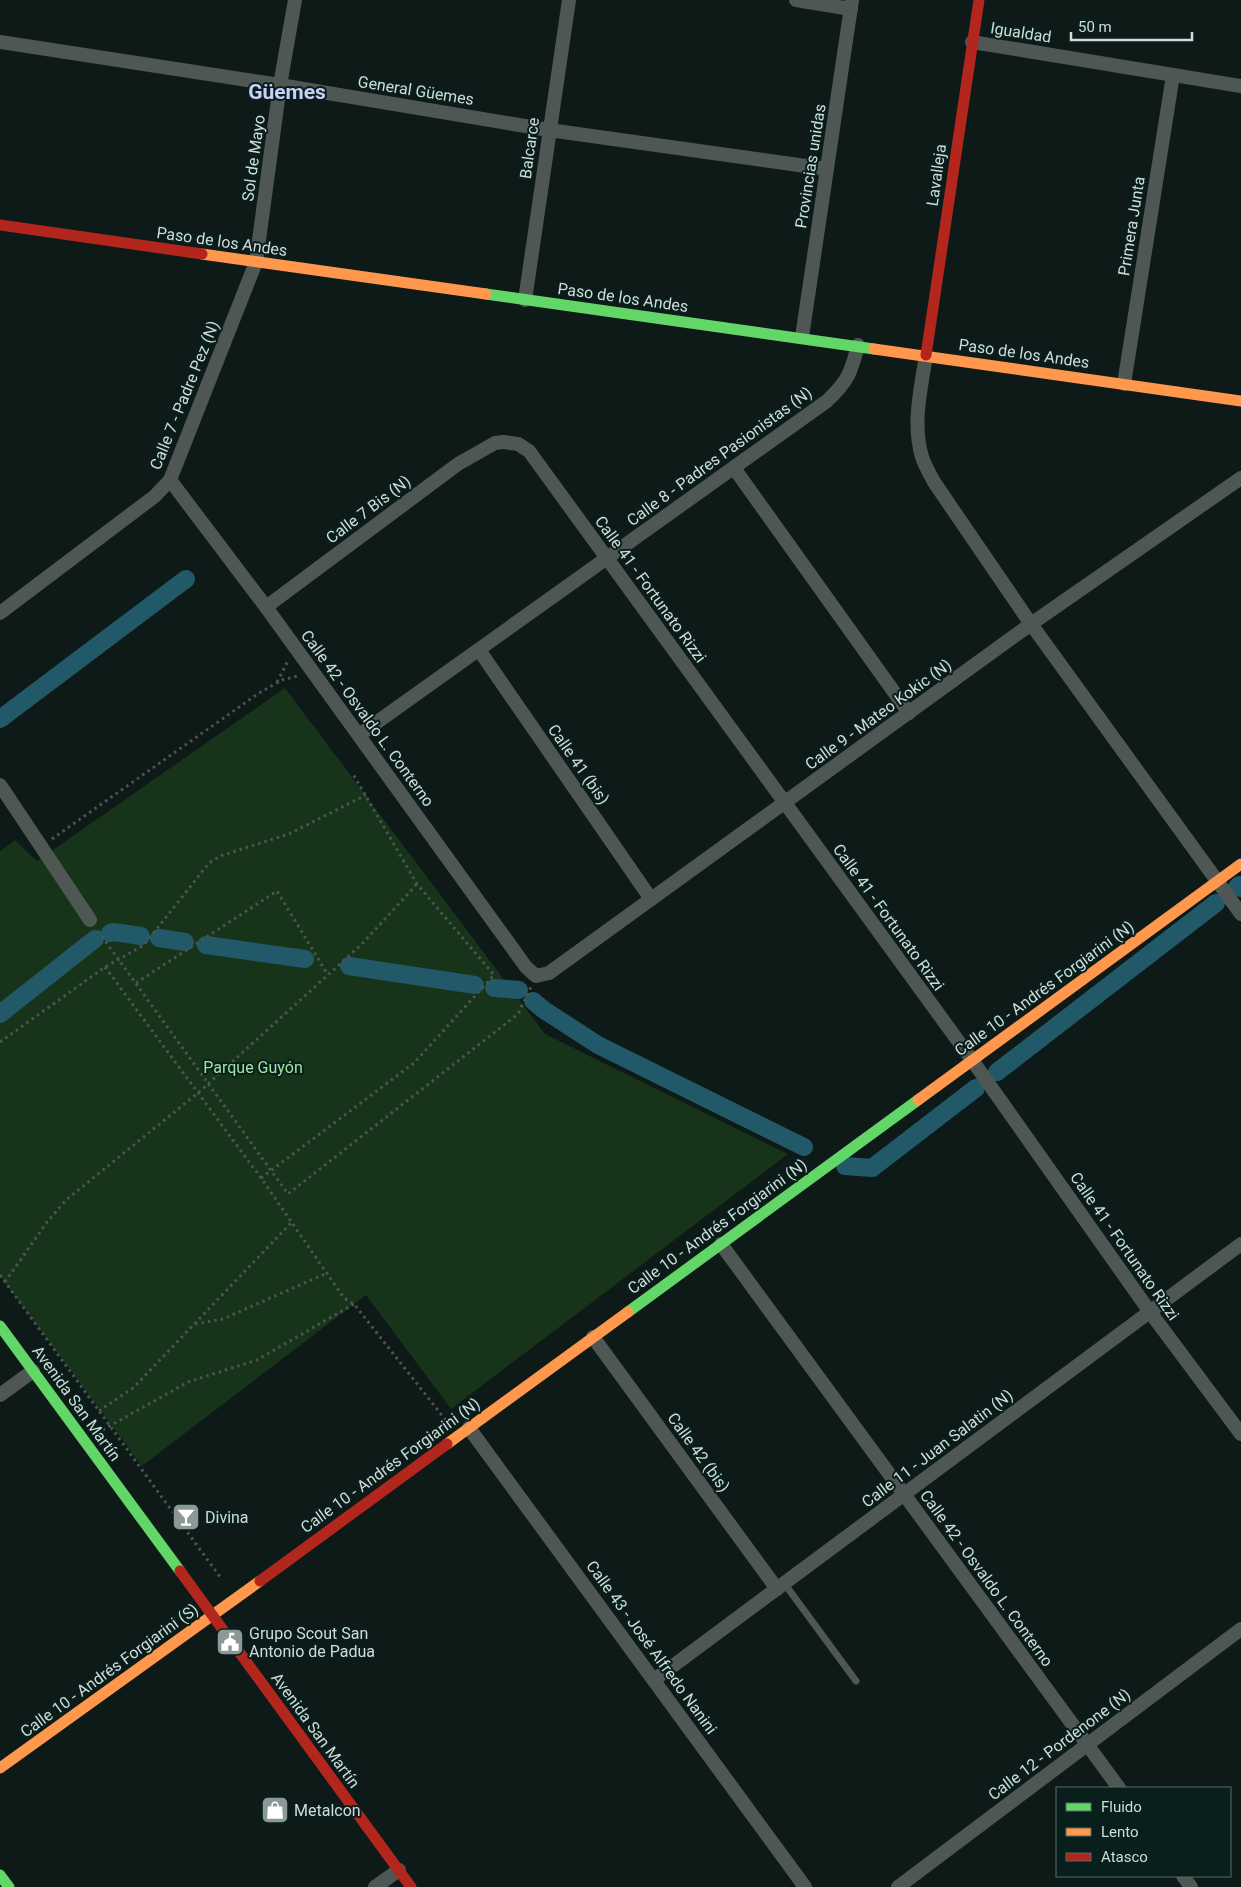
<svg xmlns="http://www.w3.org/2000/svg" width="1241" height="1887" font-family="Roboto,sans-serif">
  <rect width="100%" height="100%" fill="#0e1a18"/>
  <polygon fill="#173319" points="285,688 545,1034 788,1154 451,1409 366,1295 142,1466 0,1276 0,851 15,840 37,861"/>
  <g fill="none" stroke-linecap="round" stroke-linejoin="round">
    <g stroke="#215969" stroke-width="18">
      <polyline points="0,719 186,579"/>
      <polyline points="1237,887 1239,885 1241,888"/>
      <polyline points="110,933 114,932 141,936"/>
      <polyline points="159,938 185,942"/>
      <polyline points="206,945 305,959"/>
      <polyline points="349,966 475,985"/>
      <polyline points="494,988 519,990"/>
      <polyline points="533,1001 544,1010 598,1045 804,1147"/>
      <polyline points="0,1014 95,939"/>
      <polyline points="997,1072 1216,903"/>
      <polyline points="845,1166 872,1168 976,1088"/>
    </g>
    <g stroke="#4c5552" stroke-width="3" stroke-dasharray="2.5 4" stroke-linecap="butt">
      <polyline points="277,682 288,661"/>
      <polyline points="52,839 259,693 282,680 298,676"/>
      <polyline points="98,931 288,1194 518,1014 531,987"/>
      <polyline points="105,967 261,1178 344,1298 354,1304 448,1423"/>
      <polyline points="136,983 277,891 328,975"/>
      <polyline points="0,1042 105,967 144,945 209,863 220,856 289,834 366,795"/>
      <polyline points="261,1178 414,1063 494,975 417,884 353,774"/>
      <polyline points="0,1275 220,1577"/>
      <polyline points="5,1282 47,1222 66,1200 199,1092 362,944 417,884"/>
      <polyline points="195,1324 223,1319 327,1273"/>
      <polyline points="99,1411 133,1388 292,1222"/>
      <polyline points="97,1433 188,1382 257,1360 354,1304"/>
    </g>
    <polyline stroke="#4e5754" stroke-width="7" points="784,1583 856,1681"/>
    <g stroke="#4e5754" stroke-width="14">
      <polyline points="796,0 851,9"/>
      <polyline points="0,42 280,85 549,130 827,169"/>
      <polyline points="972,42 1241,86"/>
      <polyline points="525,300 569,0"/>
      <polyline points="802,337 852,0"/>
      <path d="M926,355c-5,34 -14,68 -4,102 3,9 8,17 12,25l97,142 210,290"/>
      <polyline points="1124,384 1173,75"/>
      <polyline points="734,468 909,713"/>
      <polyline points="170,480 266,607 526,967 536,976 549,973 1031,624 1241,478"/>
      <polyline points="266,607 458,464 495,443 503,442 518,444 529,451 972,1060 1150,1312 1241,1434"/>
      <polyline points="0,613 155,496 170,480 256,262 280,85 295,0"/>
      <polyline points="479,650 651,899"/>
      <path d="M359,735l468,-334c21,-20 24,-28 31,-56"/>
      <polyline points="0,785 90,920"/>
      <polyline points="721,1244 1119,1788"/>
      <polyline points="593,1337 777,1589"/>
      <polyline points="0,1395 33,1371"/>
      <polyline points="469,1428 805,1887"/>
      <polyline points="654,1680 1241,1244"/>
      <polyline points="1183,1876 1191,1887"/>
      <polyline points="375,1887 399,1870"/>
      <polyline points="898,1887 1241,1629"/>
    </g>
    <g stroke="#63d668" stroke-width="11">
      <polyline points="486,294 874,349"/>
      <polyline points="628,1312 918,1100"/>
      <polyline points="0,1326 180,1571"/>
      <polyline points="0,1875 9,1887"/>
    </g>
    <g stroke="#ff974d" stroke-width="11">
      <polyline points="202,254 486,294"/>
      <polyline points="874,349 1241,401"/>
      <polyline points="918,1100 1241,864"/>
      <polyline points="447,1444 628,1312"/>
      <polyline points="0,1768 260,1581"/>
    </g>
    <g stroke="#b3261e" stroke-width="11">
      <polyline points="0,225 202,254"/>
      <polyline points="926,355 979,0"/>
      <polyline points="180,1571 411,1887"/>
      <polyline points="260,1581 447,1444"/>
    </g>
  </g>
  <defs>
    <g id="bar-square" transform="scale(1.4375)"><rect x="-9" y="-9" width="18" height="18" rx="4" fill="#8c9896" stroke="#091f1c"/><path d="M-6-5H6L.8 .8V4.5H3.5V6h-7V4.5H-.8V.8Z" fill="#fff"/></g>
    <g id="civic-square" transform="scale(1.4375)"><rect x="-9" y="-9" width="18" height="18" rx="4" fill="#8c9896" stroke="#091f1c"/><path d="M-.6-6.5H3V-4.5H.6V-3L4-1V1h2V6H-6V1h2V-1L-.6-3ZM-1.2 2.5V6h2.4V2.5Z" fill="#fff"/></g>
    <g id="shop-square" transform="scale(1.4375)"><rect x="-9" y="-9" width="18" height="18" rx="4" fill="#8c9896" stroke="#091f1c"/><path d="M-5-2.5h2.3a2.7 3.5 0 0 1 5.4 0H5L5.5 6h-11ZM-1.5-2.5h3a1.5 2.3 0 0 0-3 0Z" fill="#fff"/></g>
  </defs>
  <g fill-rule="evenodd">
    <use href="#bar-square" x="186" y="1517"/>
    <use href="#civic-square" x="230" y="1642"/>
    <use href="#shop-square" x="275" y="1810"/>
  </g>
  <g text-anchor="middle" stroke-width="4" stroke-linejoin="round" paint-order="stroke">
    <g font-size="16" fill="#d0dcda" stroke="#091f1c">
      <text transform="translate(1021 32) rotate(9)" y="6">Igualdad</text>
      <text transform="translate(416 90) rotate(9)" y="6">General Güemes</text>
      <text transform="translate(529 148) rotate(-82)" y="6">Balcarce</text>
      <text transform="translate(253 158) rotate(-82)" y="6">Sol de Mayo</text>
      <text transform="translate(810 166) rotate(-81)" y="6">Provincias unidas</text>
      <text transform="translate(936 175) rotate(-82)" y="6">Lavalleja</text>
      <text transform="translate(1131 226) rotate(-81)" y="6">Primera Junta</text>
      <text transform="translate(222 241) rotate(8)" y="6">Paso de los Andes</text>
      <text transform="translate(623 297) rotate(8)" y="6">Paso de los Andes</text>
      <text transform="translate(1024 353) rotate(8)" y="6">Paso de los Andes</text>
      <text transform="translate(184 395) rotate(-68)" y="6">Calle 7 - Padre Pez (N)</text>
      <text transform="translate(719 456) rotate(-36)" y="6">Calle 8 - Padres Pasionistas (N)</text>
      <text transform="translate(368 509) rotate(-37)" y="6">Calle 7 Bis (N)</text>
      <text transform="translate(651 589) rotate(54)" y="6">Calle 41 - Fortunato Rizzi</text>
      <text transform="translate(878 714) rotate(-36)" y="6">Calle 9 - Mateo Kokic (N)</text>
      <text transform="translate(368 718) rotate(54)" y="6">Calle 42 - Osvaldo L. Conterno</text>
      <text transform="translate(579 764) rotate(55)" y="6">Calle 41 (bis)</text>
      <text transform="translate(889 917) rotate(54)" y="6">Calle 41 - Fortunato Rizzi</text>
      <text transform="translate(1044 988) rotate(-36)" y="6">Calle 10 - Andrés Forgiarini (N)</text>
      <text transform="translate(717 1226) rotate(-36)" y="6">Calle 10 - Andrés Forgiarini (N)</text>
      <text transform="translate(1125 1246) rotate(55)" y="6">Calle 41 - Fortunato Rizzi</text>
      <text transform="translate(77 1403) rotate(54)" y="6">Avenida San Martín</text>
      <text transform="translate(937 1448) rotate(-37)" y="6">Calle 11 - Juan Salatin (N)</text>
      <text transform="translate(699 1452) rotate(54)" y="6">Calle 42 (bis)</text>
      <text transform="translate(390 1465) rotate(-36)" y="6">Calle 10 - Andrés Forgiarini (N)</text>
      <text transform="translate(987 1578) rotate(54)" y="6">Calle 42 - Osvaldo L. Conterno</text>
      <text transform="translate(652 1647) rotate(54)" y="6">Calle 43 - José Alfredo Nanini</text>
      <text transform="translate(109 1670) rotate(-36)" y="6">Calle 10 - Andrés Forgiarini (S)</text>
      <text transform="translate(316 1730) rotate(54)" y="6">Avenida San Martín</text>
      <text transform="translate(1059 1744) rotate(-37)" y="6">Calle 12 - Pordenone (N)</text>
    </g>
    <g font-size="16" fill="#a1e4a1" stroke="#091f1c">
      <text x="253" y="1073">Parque Guyón</text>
    </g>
    <g font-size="16" fill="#d0dcda" stroke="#091f1c" text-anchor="start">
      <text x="205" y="1523">Divina</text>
      <text x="249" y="1639">Grupo Scout San<tspan x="249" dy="18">Antonio de Padua</tspan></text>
      <text x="294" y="1816">Metalcon</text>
    </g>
    <g font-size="21" font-weight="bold" fill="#cacffa" stroke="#091f1c">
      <text x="287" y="99">Güemes</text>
    </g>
  </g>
  <rect x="1056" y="1787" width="175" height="90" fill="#091f1c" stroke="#596b68"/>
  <rect x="1066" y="1803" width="25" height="8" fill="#63d668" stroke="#596b68"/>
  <text x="1101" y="1812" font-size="15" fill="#d0dcda">Fluido</text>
  <rect x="1066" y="1828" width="25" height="8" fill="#ff974d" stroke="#596b68"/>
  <text x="1101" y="1837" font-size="15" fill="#d0dcda">Lento</text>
  <rect x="1066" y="1853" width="25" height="8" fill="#b3261e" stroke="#596b68"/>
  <text x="1101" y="1862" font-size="15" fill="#d0dcda">Atasco</text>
  <path d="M1071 32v8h121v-8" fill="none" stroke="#d0dcda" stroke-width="2.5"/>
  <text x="1078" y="32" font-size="15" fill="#d0dcda" stroke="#091f1c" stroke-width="4" paint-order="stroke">50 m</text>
</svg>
